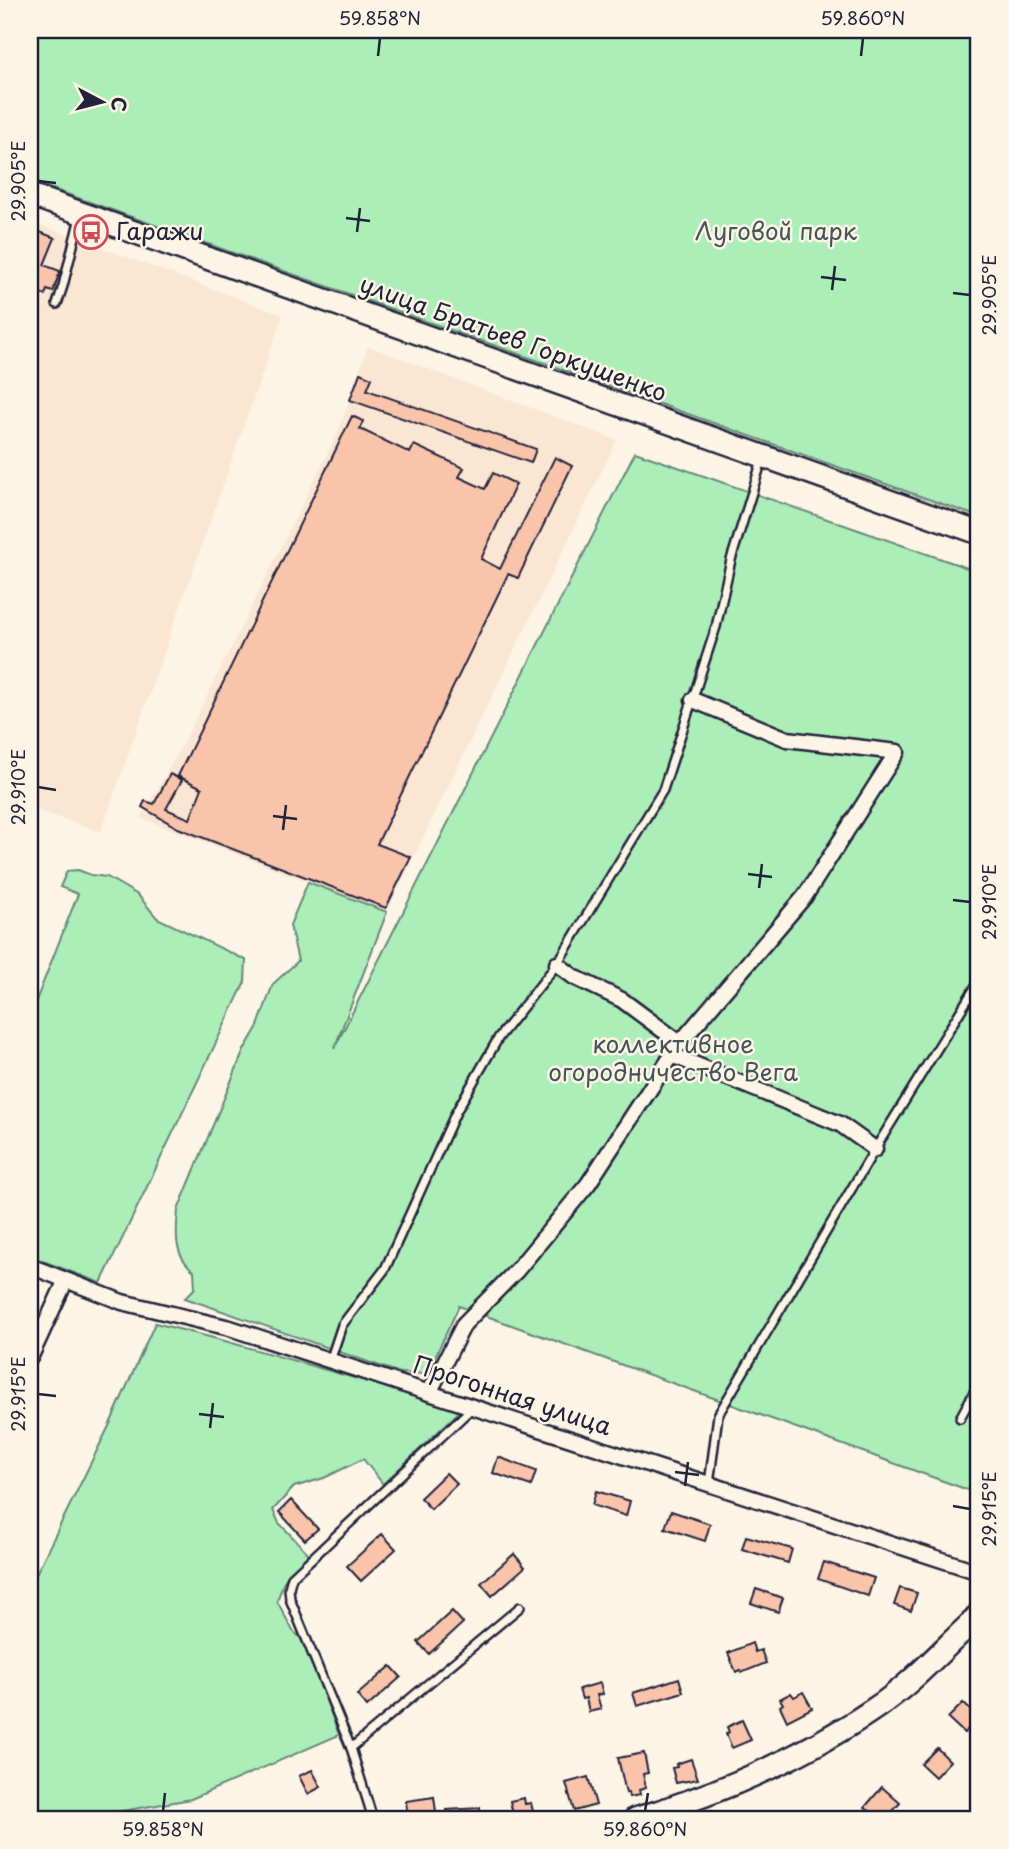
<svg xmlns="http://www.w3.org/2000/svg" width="1009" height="1849" font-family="'Playpen Sans',sans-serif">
  <rect width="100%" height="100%" fill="#fcf5e5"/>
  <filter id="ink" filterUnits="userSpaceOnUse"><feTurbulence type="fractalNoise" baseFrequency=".0143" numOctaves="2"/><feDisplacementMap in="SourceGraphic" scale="14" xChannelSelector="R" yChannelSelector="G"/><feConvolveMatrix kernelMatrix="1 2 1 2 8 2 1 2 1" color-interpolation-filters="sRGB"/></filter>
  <g filter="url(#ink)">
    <g fill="#fbe6d4">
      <polygon points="30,221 283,315 101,832 30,808"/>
      <polygon points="368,346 617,440 387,912 141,818 187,736 338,432"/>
    </g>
    <g fill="#abeeb8" stroke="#66887a" stroke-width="2">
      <polygon points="30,30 979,30 979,517 30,181"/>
      <path d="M635,452l344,120v922l-520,-188 -32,68 -27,-1 -215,-75 10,-10 -1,-17c-21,-16 -18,-37 -16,-61l66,-160 14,-24 15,-42 25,-23 -8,-36 18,-43 79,30 -53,137z"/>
      <polygon points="78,870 91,875 107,877 138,895 157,918 246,960 245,982 101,1283 30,1256 30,1002 35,1003 78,894 60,887 67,871"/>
      <polygon points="155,1323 225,1341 462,1409 383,1484 363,1459 324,1478 294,1487 273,1510 279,1523 309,1554 284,1581 277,1601 293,1631 304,1641 339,1735 191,1799 111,1813 107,1819 30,1819 30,1586 110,1424"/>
    </g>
    <g fill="#fac4ab" stroke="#22223b" stroke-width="2">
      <polygon points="30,228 55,238 44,265 60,271 53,292 47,290 45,295 30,289"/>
      <polygon points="360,373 372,378 367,390 536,449 531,463 350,400"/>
      <polygon points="352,416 363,421 360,429 410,453 414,445 464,468 459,477 485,489 493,473 516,484 481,559 500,569 555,457 572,466 518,578 508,574 377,844 411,857 386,908 178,828 142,807 145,801 154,804 170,774 182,780 166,809 190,819 202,788 178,776"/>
      <polygon points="498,1457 536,1471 531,1486 493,1473"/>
      <polygon points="446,1473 457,1484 431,1509 420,1498"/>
      <polygon points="596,1491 630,1501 626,1516 592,1505"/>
      <polygon points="291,1500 318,1529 305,1540 279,1512"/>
      <polygon points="671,1511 710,1524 705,1541 665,1528"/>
      <polygon points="382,1534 396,1549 361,1581 347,1566"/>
      <polygon points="746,1536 792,1549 788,1563 742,1549"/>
      <polygon points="514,1554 525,1567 492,1596 481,1583"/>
      <polygon points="824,1562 874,1578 868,1596 818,1579"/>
      <polygon points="900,1588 917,1593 911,1611 894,1605"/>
      <polygon points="756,1589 783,1598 778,1612 751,1603"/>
      <polygon points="452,1611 463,1623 429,1654 418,1642"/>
      <polygon points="752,1643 755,1652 761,1650 766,1663 741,1673 740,1670 736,1672 728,1653"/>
      <polygon points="391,1666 401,1677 367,1707 357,1695"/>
      <polygon points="679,1678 683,1692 637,1706 633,1693"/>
      <polygon points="600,1683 603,1694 597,1695 601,1709 589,1712 586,1698 582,1699 579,1689"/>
      <polygon points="803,1692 812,1708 787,1721 780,1706 783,1704 780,1699 791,1693 794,1697"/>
      <polygon points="963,1703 979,1718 964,1733 948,1718"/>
      <polygon points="742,1720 751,1740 732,1748 726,1734 729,1732 727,1727"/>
      <polygon points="937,1748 950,1761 935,1777 921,1764"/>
      <polygon points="644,1753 648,1773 643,1774 646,1788 639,1790 640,1795 629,1797 628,1792 626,1793 618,1758"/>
      <polygon points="691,1759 698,1779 676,1783 672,1768 677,1767 676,1764"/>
      <polygon points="312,1770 321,1787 308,1794 299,1776"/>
      <polygon points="588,1777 596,1805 574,1811 566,1783"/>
      <polygon points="882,1787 900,1803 886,1819 867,1819 872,1813 865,1807"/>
      <polygon points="434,1797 437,1819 408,1819 406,1801"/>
      <polygon points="524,1798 525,1804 531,1803 534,1816 514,1819 510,1801"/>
      <polygon points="480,1808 480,1819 448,1819 447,1810"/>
    </g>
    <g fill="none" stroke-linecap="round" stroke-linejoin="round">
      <g stroke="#22223b" stroke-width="12">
        <g id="lane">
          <polyline points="57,304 63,286 80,217"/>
          <polyline points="330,1361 342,1325 385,1269 456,1112 499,1037 557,964 663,790 716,627 731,560 762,460"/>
          <polyline points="960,1418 979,1383"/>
          <polyline points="709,1484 718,1415 875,1149 979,981"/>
          <polyline points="351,1748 520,1607"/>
          <polyline points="373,1819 351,1748 290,1599 289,1588 292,1577 472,1408"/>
        </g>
      </g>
      <g stroke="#22223b" stroke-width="19">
        <g id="street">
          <polyline points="557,964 574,977 622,1000 680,1043"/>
          <polyline points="672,1055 840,1124 875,1149"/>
          <polyline points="30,1266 122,1302 230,1328 979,1572"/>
          <polyline points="30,1358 65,1282"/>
          <polyline points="429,1393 464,1324 517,1270 588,1184 680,1043 805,896 897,752 787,739 693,700"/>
        </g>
      </g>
      <g stroke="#22223b" stroke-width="26">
        <g id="secondary">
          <polyline points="30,195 979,533"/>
          <path d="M635,1819c85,-26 168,-61 242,-112 33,-22 63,-55 92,-82l10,-11"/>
        </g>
      </g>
      <use href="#lane" stroke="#fcf5e5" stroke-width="7"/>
      <use href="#street" stroke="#fcf5e5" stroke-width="14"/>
      <use href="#secondary" stroke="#fcf5e5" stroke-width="21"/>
    </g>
  </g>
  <path fill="none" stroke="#22223b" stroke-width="2.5" d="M378,56l2,-18M861,56l2,-18M38,181l18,2M346,218l24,3M357,232l3,-24M821,277l25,3M832,290l3,-24M953,293l17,2M38,787l18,3M273,816l24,3M283,830l3,-25M748,874l24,3M759,888l3,-24M953,900l17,2M38,1394l18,2M199,1414l25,3M210,1428l3,-25M675,1472l24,3M685,1486l3,-24M953,1506l17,3M163,1811l2,-18M645,1811l3,-18"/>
  <defs>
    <g id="bus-ring" transform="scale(1.75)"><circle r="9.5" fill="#fcf5e5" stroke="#d1495b" stroke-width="1.5"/><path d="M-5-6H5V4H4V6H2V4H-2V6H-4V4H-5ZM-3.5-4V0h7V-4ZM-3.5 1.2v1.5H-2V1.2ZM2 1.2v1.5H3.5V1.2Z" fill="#d1495b"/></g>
  </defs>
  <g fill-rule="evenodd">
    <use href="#bus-ring" x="91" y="232"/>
  </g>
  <g text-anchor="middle" stroke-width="5" stroke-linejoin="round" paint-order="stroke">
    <g font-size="24" fill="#22223b" stroke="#fcf5e5" text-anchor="start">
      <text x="116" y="240">Гаражи</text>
    </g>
    <g font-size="24" fill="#44555a" stroke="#fcf5e5">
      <text x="776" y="240">Луговой парк</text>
      <text x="673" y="1053">коллективное<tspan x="673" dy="28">огородничество Вега</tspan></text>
    </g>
    <g font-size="24" fill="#22223b" stroke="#fcf5e5">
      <text transform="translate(513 339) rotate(20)" y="8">улица Братьев Горкушенко</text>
      <text transform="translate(512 1396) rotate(18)" y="8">Прогонная улица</text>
    </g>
  </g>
  <rect width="1009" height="1849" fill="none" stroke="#fcf5e5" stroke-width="77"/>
  <g transform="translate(102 102) rotate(97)" stroke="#fcf5e5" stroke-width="5" paint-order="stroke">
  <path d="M0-5L12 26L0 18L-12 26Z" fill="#22223b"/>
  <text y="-10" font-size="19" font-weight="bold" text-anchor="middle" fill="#22223b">С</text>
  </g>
  <rect x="38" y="38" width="932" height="1773" fill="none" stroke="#22223b" stroke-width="2.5"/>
  <g font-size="18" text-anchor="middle" fill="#22223b">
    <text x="380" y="25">59.858°N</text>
    <text x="863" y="25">59.860°N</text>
    <text transform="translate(19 181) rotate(-90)" y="6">29.905°E</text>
    <text transform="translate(990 295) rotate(-90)" y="6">29.905°E</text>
    <text transform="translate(19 787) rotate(-90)" y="6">29.910°E</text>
    <text transform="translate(990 902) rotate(-90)" y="6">29.910°E</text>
    <text transform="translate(19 1394) rotate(-90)" y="6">29.915°E</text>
    <text transform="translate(990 1509) rotate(-90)" y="6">29.915°E</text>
    <text x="163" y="1836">59.858°N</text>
    <text x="645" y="1836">59.860°N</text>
  </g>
</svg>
